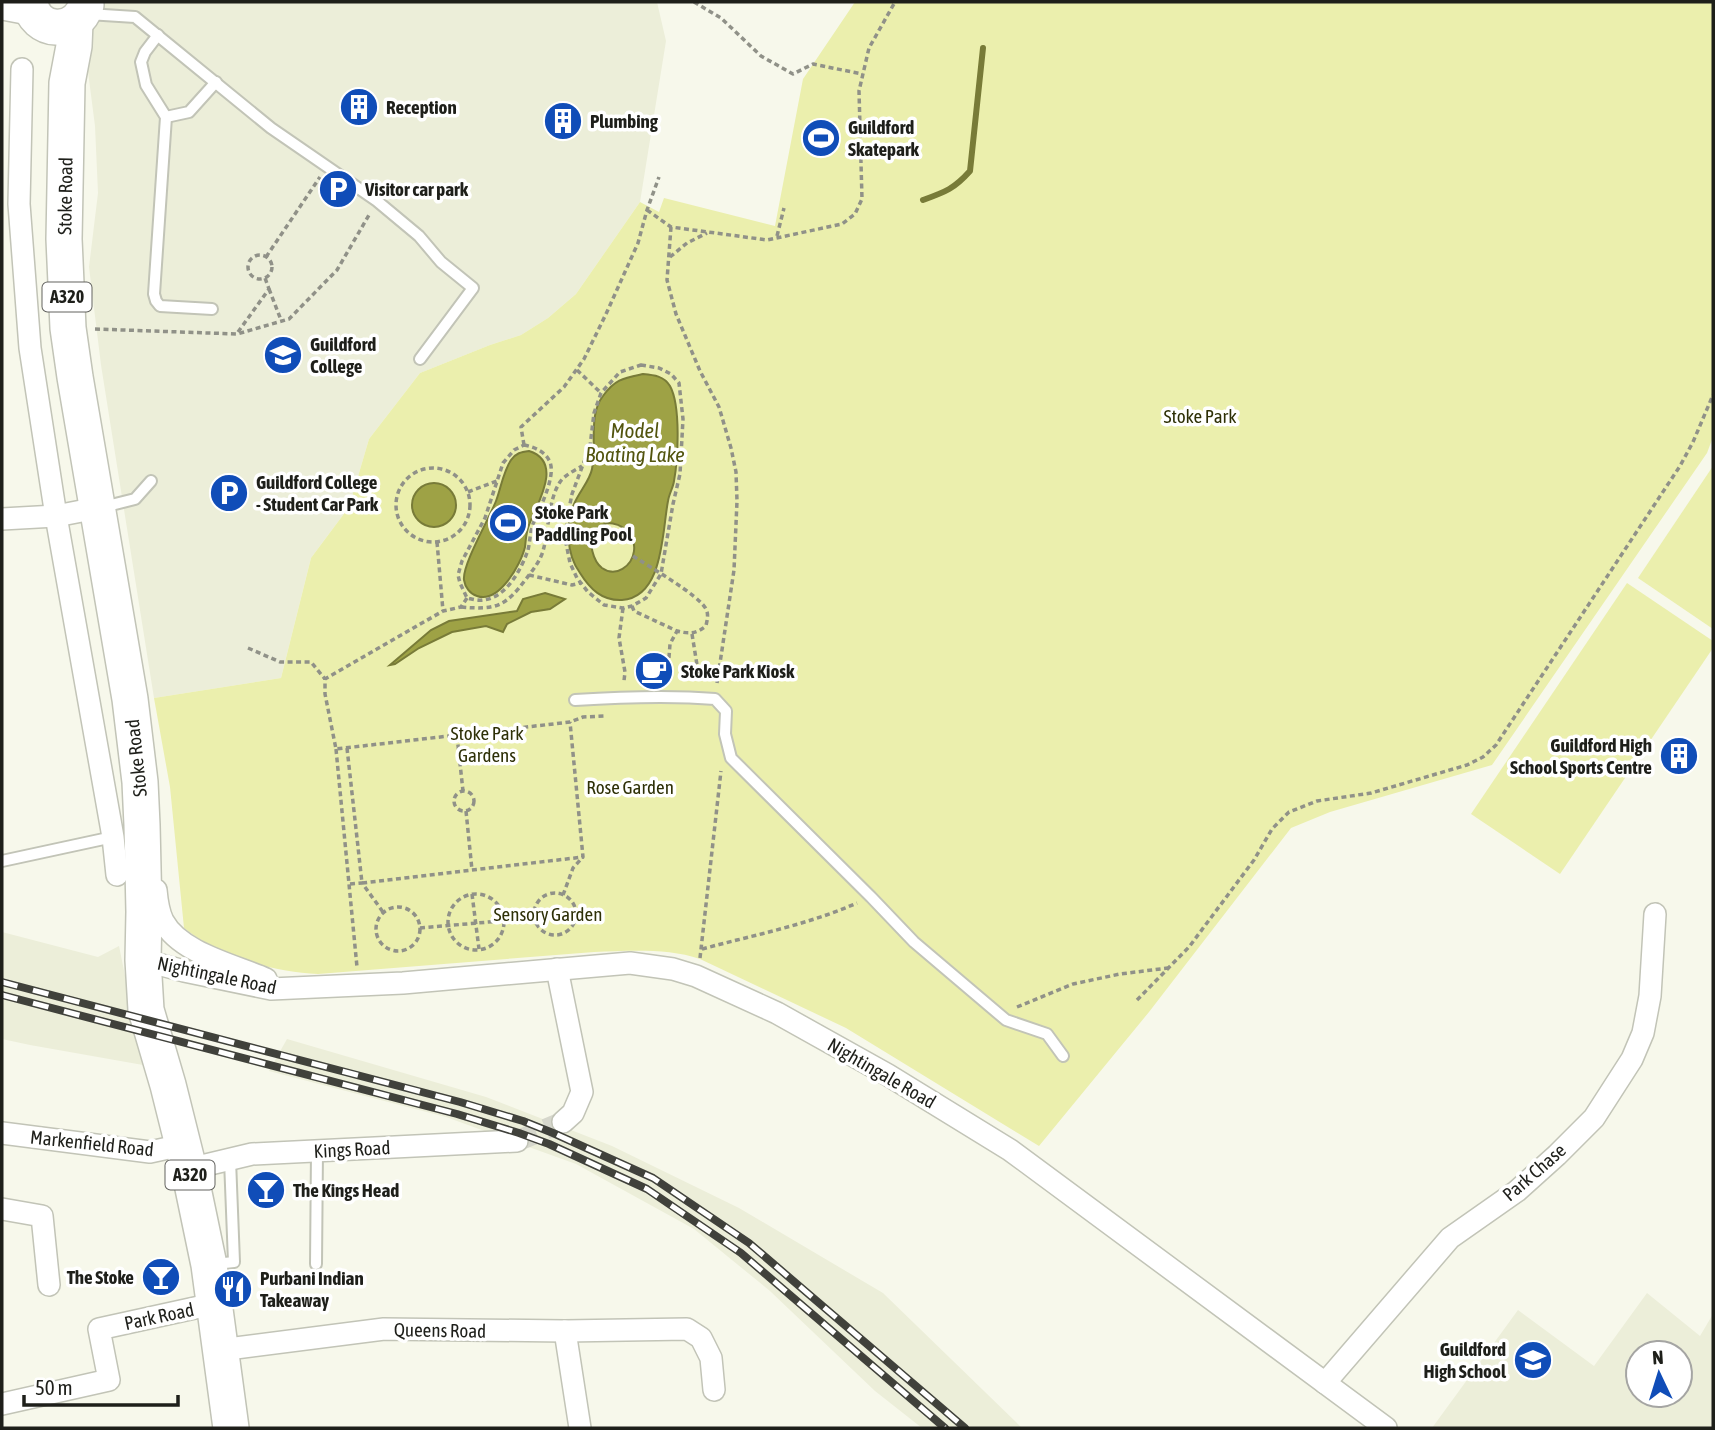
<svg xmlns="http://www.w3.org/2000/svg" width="1715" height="1430" font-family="'Asap Condensed',sans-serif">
  <rect width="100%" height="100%" fill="#f7f8eb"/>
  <g fill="#eceed9" fill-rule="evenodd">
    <polygon points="97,2 657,2 666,41 640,202 576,294 548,318 521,335 490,345 420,373 369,439 349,507 311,558 281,678 154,698 101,365 89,267 98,193 95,126 87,64"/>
    <polygon points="2,932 98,957 119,946 143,1065 30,1045 2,1039"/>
    <polygon points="287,1039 486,1097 612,1146 739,1208 883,1293 1022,1428 922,1428 875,1391 770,1291 694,1229 576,1164 446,1117 269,1071"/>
    <path d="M1647,1293l53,43 13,-22v114h-281l86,-118 76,56zM1638,1353h42v42h-42z"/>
  </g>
  <g fill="#ebefad">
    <path d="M855,2h858v435l-6,16 -215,312 -162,47 -39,16 -142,184 -110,134 -193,-118 -146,-69c-33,-11 -71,-8 -106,-7l-276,22c-47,-3 -97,-16 -134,-46l-14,-141 -16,-89 127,-20 30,-120 38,-51 20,-68 51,-66 70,-28 31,-10 27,-17 28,-24 64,-92 19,10 5,-14 111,28 28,-147z"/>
    <polygon points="1713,466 1713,629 1638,578"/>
    <polygon points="1627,583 1713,641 1713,648 1560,874 1471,814"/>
  </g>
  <g fill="#9ea245" stroke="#787b38" stroke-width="2" fill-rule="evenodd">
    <path d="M643,374c11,1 21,2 27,12 11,20 8,73 4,95 -1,7 -5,13 -6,20 -6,30 -4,96 -46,99 -20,1 -32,-11 -42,-27 -14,-19 -15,-50 -5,-71 5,-11 15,-22 17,-33 5,-23 -4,-54 11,-73 12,-17 21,-18 40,-22zM607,523c15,0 29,11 27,28 -2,15 -18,27 -32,17 -9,-7 -14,-26 -8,-35 3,-5 8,-8 13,-10z"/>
    <path d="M529,451c35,11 8,53 0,74 -3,7 -3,14 -4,22 -4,17 -26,57 -48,49 -7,-2 -12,-9 -13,-16 -2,-15 25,-61 32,-79 5,-13 7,-29 15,-41 5,-7 10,-8 18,-9z"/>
    <circle cx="434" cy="505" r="22"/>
    <polygon points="545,593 565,599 550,609 531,612 507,624 503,632 486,626 452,632 419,648 395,664 390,665 431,630 449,621 517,611 523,599"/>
  </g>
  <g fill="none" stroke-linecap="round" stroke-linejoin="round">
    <path stroke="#787b38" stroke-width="6" d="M923,200c22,-8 31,-11 47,-29l13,-123"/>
    <polyline stroke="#d6d7cc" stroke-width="21" stroke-dasharray="21 10" stroke-linecap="butt" points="517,1141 563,1122"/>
    <g stroke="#c2c4b7" stroke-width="14">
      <g id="service">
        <polyline points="88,14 135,17 271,128 377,201 419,236 441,262 473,288 420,359"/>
        <polyline points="158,35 145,52 141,62 146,85 166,117 154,294 156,301 160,306 212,309"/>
        <polyline points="166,117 189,112 216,82"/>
        <polyline points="103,507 135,499 151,481"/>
        <path d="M575,700c47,-3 93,-5 140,-1l11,12 -1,23 6,24 140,139 43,45 92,78 41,14 16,22"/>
        <polyline points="2,861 113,837"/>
        <polyline points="215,1264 234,1262 230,1160"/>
        <polyline points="316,1264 317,1151"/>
      </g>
    </g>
    <g stroke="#c2c4b7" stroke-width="24">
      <g id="minor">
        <polyline points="2,9 34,15"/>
        <polyline points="22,69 19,204 30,348 56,516 113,837 117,875"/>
        <polyline points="2,519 56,516 97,508"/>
        <path d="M156,890c1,11 2,21 7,31 17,32 71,44 103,58"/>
        <polyline points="143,960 184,971 271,989 403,983 630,963 673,969 696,976 777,1013 888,1075 1010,1150 1386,1428"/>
        <polyline points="557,969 582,1092 573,1113 563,1122"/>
        <polyline points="2,1133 150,1152 182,1145"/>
        <polyline points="189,1169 252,1154 517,1141"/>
        <polyline points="2,1209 42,1216 49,1285"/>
        <polyline points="565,1331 580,1428"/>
        <polyline points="220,1350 384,1329 565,1331 687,1329 701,1338 711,1358 714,1390"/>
        <polyline points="1325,1383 1450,1238 1517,1191 1557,1155 1594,1118 1632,1059 1643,1033 1650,996 1655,914"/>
        <polyline points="2,1404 109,1380 99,1329 213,1304"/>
      </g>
    </g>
    <g stroke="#c2c4b7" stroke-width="38">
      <g id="primary">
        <path d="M30,2c4,32 47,34 56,3"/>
        <polyline points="75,22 74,46 67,83 64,239 68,328 75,377 130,699 140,782 142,825 144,912 143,960 146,1010 168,1085 189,1169 209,1265 231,1428"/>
      </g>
    </g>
    <g stroke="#909188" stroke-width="3.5" stroke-dasharray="5 3.5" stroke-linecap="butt">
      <polyline points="694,2 721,18 761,56 793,74 813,64 862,74"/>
      <polyline points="647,210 671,227 767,240 842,224 855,214 862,199 859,91 869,48 895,2"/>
      <polyline points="671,227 667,280 676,314 700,371 719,407 731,448 736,472 737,501 734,570 717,683"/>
      <polyline points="777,236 784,208"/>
      <circle cx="260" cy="267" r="12"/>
      <polyline points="266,257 320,177"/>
      <polyline points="670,257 687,243 707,233"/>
      <polyline points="269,289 281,320"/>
      <polyline points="95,329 237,334 289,319 337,270 369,215"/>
      <polyline points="238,332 269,289 265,278"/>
      <polygon points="641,365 659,368 671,374 679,383 683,419 680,474 673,504 661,574 646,598 632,606 623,608 604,605 588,592 577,578 570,563 566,543 567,519 572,494 590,446 594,413 601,393 620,372"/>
      <polyline points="577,370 601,393"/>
      <path d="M524,445c10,2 21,6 26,17 6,16 -11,47 -17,62 -3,8 -3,18 -5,26 -7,20 -22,48 -45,50 -5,1 -11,-1 -16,-2l-7,-15 -2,-8 4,-14 23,-43 18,-55 11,-13z"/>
      <polyline points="524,445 521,427 564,387 584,359 606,314 638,243 647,210 659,177"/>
      <circle cx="433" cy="505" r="37"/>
      <polyline points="468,492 497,481"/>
      <polyline points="437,542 443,611"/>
      <path d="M633,556c15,10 66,39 73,53 3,6 1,11 0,17 -10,8 -17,8 -29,5"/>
      <polyline points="529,575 572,585 580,583"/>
      <polyline points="467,598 461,607 443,611 325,679 325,694 336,749 570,722 583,717 605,716"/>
      <polyline points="632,606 634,611 677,631 670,644 667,684"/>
      <path d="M461,607c35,3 44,0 65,-28 7,-9 14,-18 17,-28 6,-21 5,-51 17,-69 5,-7 15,-12 22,-16"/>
      <polyline points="623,608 619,638 625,672 624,681"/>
      <polyline points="692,634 698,671 717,677"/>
      <polyline points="248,648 280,662 311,662 325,679"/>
      <polyline points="457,736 463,791"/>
      <polyline points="347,748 362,883 583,857 570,722"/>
      <polyline points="336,749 357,967"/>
      <circle cx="464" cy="801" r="10"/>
      <polyline points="466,811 472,870"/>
      <polyline points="350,884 362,883 383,912"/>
      <circle cx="555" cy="914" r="21"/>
      <polyline points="472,894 479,949"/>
      <circle cx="476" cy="922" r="28"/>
      <polyline points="563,895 573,868 583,857"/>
      <circle cx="398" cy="929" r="22"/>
      <polyline points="420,928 535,918"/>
      <path d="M702,949c52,-14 105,-24 155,-46"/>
      <polyline points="700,958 721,771"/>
      <polyline points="1137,1000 1189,947 1254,860 1272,829 1289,812 1317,801 1371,793 1467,765 1483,757 1496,745 1680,466 1693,442 1713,395"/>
      <polyline points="1017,1007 1073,984 1120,974 1168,968"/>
    </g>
    <use href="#service" stroke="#fff" stroke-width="10"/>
    <use href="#minor" stroke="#fff" stroke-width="21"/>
    <use href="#primary" stroke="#fff" stroke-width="35"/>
    <g stroke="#40413b" stroke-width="8">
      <g id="rail">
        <polyline points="2,982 460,1102 523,1121 553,1133 653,1178 749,1243 965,1428"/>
        <polyline points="2,995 457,1114 519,1133 549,1144 647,1189 741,1253 945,1428"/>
      </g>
    </g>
    <use href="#rail" stroke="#fff" stroke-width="5" stroke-dasharray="16" stroke-linecap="butt"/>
  </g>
  <defs>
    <g id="building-disc" transform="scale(2.0125)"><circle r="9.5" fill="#104db8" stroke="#fff"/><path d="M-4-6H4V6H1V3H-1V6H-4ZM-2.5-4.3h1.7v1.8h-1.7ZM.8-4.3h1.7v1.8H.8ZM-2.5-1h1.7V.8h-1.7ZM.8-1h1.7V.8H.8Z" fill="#fff"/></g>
    <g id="stadium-disc" transform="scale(2.0125)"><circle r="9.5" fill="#104db8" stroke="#fff"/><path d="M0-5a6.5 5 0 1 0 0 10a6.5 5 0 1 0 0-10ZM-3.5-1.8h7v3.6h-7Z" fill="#fff"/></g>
    <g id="parking-disc" transform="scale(2.0125)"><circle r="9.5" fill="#104db8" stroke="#fff"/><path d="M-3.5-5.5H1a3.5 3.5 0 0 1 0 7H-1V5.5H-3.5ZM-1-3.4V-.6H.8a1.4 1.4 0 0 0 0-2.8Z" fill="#fff"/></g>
    <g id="university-disc" transform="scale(2.0125)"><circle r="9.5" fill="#104db8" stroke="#fff"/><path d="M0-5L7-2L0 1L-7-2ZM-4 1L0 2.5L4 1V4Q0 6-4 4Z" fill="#fff"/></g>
    <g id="cafe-disc" transform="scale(2.0125)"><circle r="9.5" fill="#104db8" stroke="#fff"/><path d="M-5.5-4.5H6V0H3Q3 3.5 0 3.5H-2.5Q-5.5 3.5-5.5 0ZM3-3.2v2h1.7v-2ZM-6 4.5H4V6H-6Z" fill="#fff"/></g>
    <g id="bar-disc" transform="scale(2.0125)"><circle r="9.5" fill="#104db8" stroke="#fff"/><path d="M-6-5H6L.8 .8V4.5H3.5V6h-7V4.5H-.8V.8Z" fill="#fff"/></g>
    <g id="restaurant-disc" transform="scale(2.0125)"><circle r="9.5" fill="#104db8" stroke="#fff"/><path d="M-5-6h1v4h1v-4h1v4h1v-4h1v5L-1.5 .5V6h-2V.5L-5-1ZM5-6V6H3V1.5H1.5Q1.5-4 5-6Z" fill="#fff"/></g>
    <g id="school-disc" transform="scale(2.0125)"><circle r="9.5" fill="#104db8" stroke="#fff"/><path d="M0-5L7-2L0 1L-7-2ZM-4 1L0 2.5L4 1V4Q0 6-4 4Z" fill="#fff"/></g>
  </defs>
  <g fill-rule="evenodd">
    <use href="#building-disc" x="359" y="107"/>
    <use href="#building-disc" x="563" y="121"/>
    <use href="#stadium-disc" x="821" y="138"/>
    <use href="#parking-disc" x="338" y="189"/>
    <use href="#university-disc" x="283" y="355"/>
    <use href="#parking-disc" x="229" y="493"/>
    <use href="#stadium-disc" x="508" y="523"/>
    <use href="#cafe-disc" x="654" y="671"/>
    <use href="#building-disc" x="1679" y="756"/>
    <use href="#bar-disc" x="266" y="1190"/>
    <use href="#bar-disc" x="161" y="1277"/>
    <use href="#restaurant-disc" x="233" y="1289"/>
    <use href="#school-disc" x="1533" y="1360"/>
  </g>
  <g text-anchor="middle" stroke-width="7" stroke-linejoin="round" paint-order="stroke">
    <g fill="#fff" stroke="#62625f" stroke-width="2">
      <rect x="42.5" y="282.5" width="49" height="29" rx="5"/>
      <rect x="165.5" y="1160.5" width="49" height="29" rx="5"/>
    </g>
    <g font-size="18" font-weight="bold" fill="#1e1f1a">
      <text x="67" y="303">A320</text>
      <text x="190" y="1181">A320</text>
    </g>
    <g font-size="19" font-weight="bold" fill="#1e1f1a" stroke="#fff" text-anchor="start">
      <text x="386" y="114">Reception</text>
      <text x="590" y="128">Plumbing</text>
      <text x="848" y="134">Guildford<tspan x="848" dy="22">Skatepark</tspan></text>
      <text x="365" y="196">Visitor car park</text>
      <text x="310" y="351">Guildford<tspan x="310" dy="22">College</tspan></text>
      <text x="256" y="489">Guildford College<tspan x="256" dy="22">- Student Car Park</tspan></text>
      <text x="535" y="519">Stoke Park<tspan x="535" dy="22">Paddling Pool</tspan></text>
      <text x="681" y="678">Stoke Park Kiosk</text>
      <text x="1652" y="752" text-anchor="end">Guildford High<tspan x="1652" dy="22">School Sports Centre</tspan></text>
      <text x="293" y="1197">The Kings Head</text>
      <text x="134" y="1284" text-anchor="end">The Stoke</text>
      <text x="260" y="1285">Purbani Indian<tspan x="260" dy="22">Takeaway</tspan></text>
      <text x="1506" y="1356" text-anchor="end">Guildford<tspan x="1506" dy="22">High School</tspan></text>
    </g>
    <g font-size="19" fill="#1e1f1a" stroke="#fff">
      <text transform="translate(65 196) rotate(-89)" y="7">Stoke Road</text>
      <text transform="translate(136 758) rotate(-96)" y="7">Stoke Road</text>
      <text transform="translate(217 975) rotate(12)" y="7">Nightingale Road</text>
      <text transform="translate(882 1073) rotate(30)" y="7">Nightingale Road</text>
      <text transform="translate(92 1143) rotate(6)" y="7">Markenfield Road</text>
      <text transform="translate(352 1149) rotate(-3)" y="7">Kings Road</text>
      <text transform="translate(1534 1172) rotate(-41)" y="7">Park Chase</text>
      <text transform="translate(159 1316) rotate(-12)" y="7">Park Road</text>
      <text transform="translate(440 1330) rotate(1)" y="7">Queens Road</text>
    </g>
    <g font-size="19" fill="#2e3007" stroke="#fff">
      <text x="1200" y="423">Stoke Park</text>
      <text x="487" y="740">Stoke Park<tspan x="487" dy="22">Gardens</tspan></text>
      <text x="630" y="794">Rose Garden</text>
      <text x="548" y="921">Sensory Garden</text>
    </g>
    <g font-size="21" font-style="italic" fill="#52540e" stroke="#fff">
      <text x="635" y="438">Model<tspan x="635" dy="24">Boating Lake</tspan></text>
    </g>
  </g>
  <rect width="1715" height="1430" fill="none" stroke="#1e1f1a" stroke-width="7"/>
  <g transform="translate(1659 1374) rotate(356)"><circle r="33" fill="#ffffff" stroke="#a5a5a3" stroke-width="2"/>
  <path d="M0-5L12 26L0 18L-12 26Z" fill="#104db8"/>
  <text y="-10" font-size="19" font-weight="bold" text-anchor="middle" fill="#1e1f1a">N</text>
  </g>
  <path d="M24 1395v10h154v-10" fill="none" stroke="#1e1f1a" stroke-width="3.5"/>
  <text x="35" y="1395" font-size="21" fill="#1e1f1a" stroke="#ffffff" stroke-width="5" paint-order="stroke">50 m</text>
</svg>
